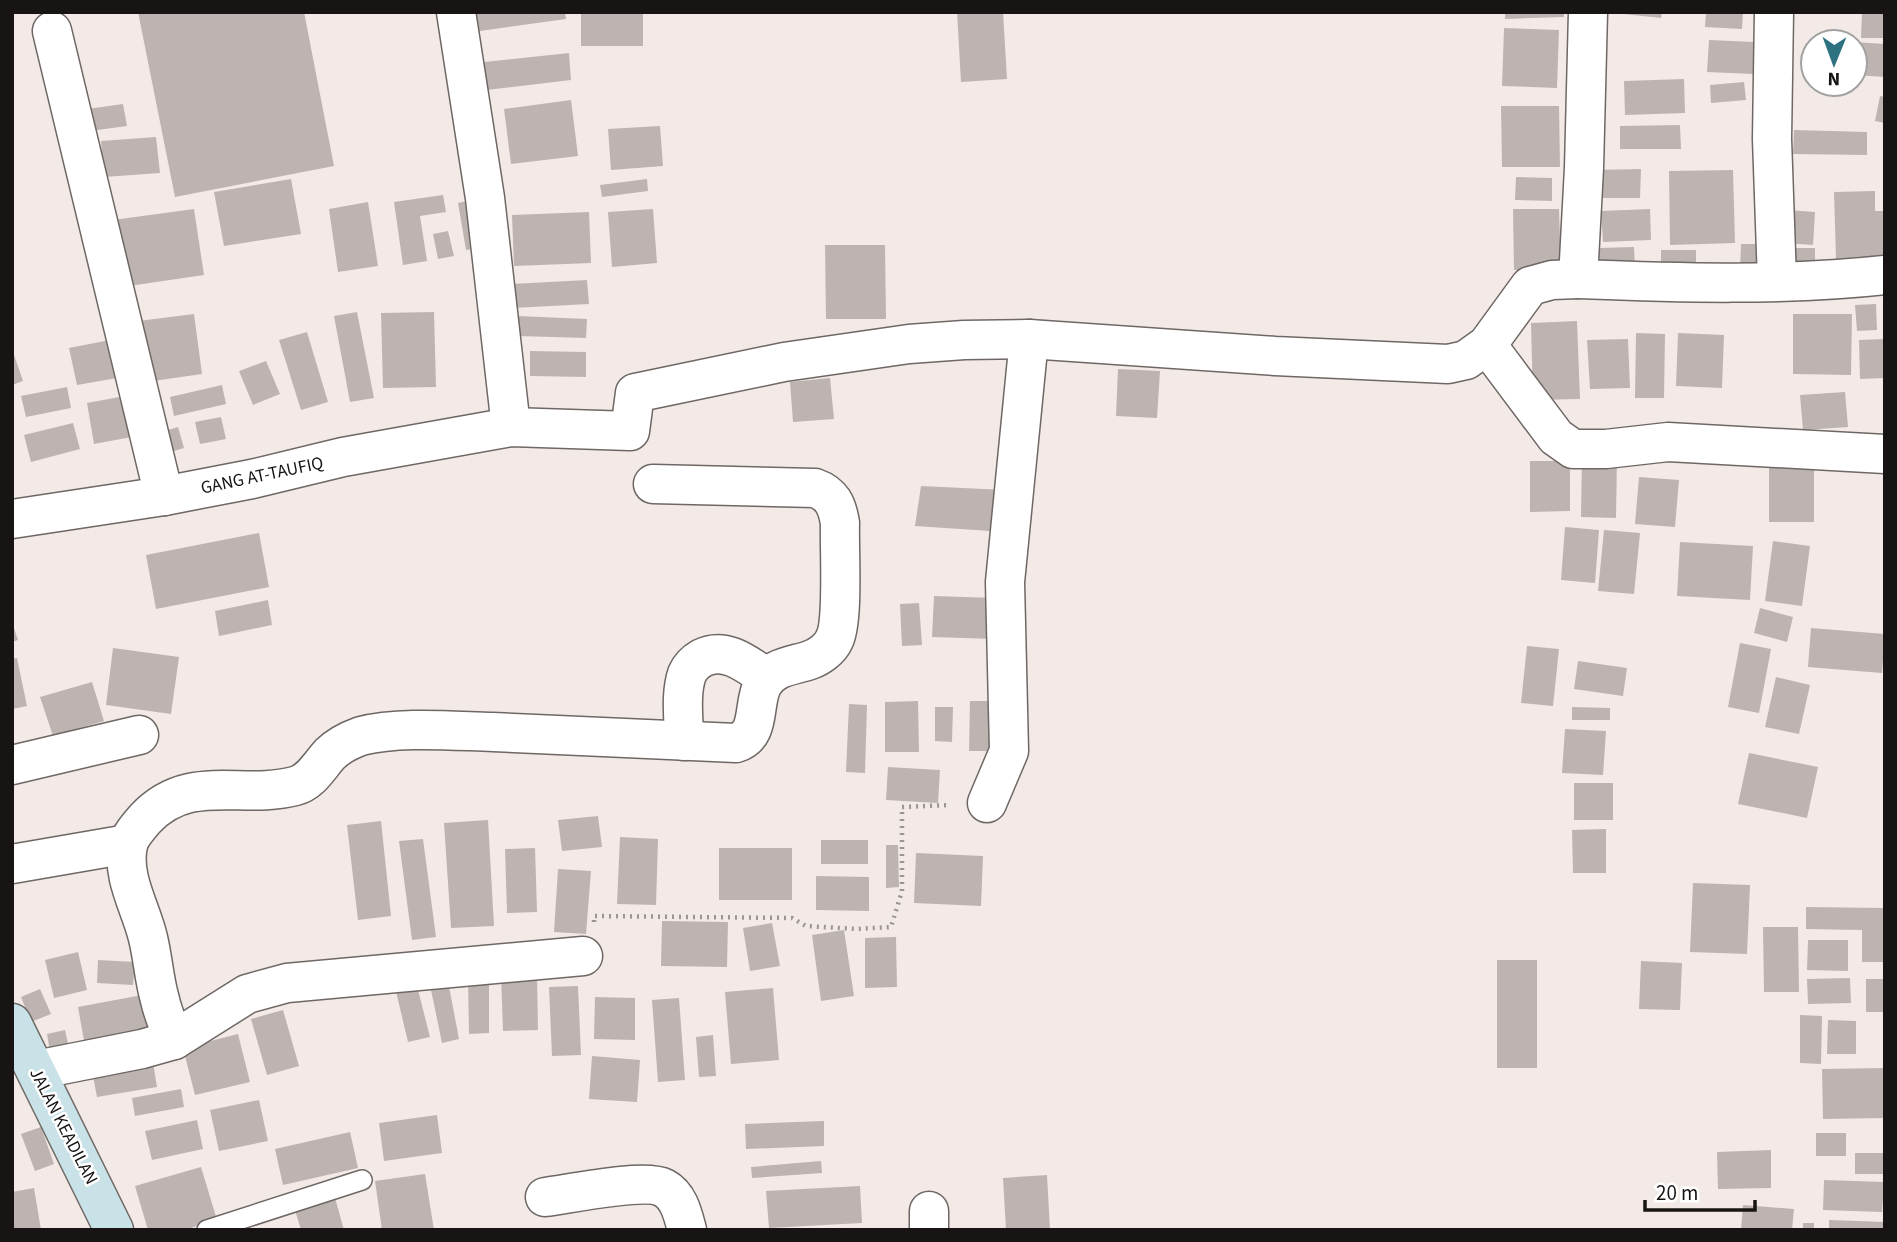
<svg xmlns="http://www.w3.org/2000/svg" width="1897" height="1242" font-family="'Source Sans 3',sans-serif">
  <rect width="100%" height="100%" fill="#f3eae7"/>
  <g fill="#bdb4b1">
    <polygon points="138,12 304,12 334,166 175,197"/>
    <polygon points="463,12 565,12 566,19 466,33"/>
    <rect x="581" y="12" width="62" height="34"/>
    <polygon points="957,12 1003,12 1007,79 961,82"/>
    <polygon points="1505,12 1564,12 1564,17 1505,19"/>
    <polygon points="1624,12 1662,12 1661,18 1624,14"/>
    <polygon points="1706,12 1743,12 1742,29 1705,27"/>
    <polygon points="1862,12 1885,12 1885,38 1861,38"/>
    <polygon points="1504,28 1559,30 1557,88 1502,86"/>
    <polygon points="1709,40 1754,42 1753,74 1707,72"/>
    <polygon points="1855,42 1885,44 1885,77 1855,75"/>
    <polygon points="569,53 571,80 478,91 475,63"/>
    <polygon points="1684,79 1685,113 1625,115 1624,81"/>
    <polygon points="1744,82 1746,100 1711,103 1710,85"/>
    <polygon points="1880,96 1885,97 1885,123 1875,121"/>
    <polygon points="571,100 578,156 511,164 504,109"/>
    <polygon points="123,104 127,126 90,131 87,109"/>
    <polygon points="1501,106 1559,106 1560,167 1502,167"/>
    <polygon points="1680,125 1681,149 1620,149 1620,126"/>
    <polygon points="660,126 663,166 611,170 608,129"/>
    <polygon points="1794,130 1867,132 1867,155 1793,154"/>
    <polygon points="156,137 160,173 104,177 101,141"/>
    <polygon points="1641,169 1640,198 1594,198 1594,170"/>
    <polygon points="1733,170 1735,243 1670,245 1669,171"/>
    <polygon points="1516,177 1552,178 1552,201 1515,200"/>
    <polygon points="291,179 301,234 224,246 214,192"/>
    <polygon points="647,179 648,191 602,197 600,185"/>
    <polygon points="1875,191 1875,211 1885,211 1885,258 1836,259 1834,192"/>
    <polygon points="443,195 446,212 420,216 427,261 403,265 394,202"/>
    <polygon points="475,199 484,247 466,250 458,203"/>
    <polygon points="368,202 378,266 338,272 329,209"/>
    <polygon points="194,209 204,275 122,287 113,220"/>
    <polygon points="653,209 657,263 612,267 608,212"/>
    <polygon points="1513,209 1559,209 1561,269 1514,270"/>
    <polygon points="1650,209 1651,240 1603,242 1601,211"/>
    <polygon points="1788,210 1815,212 1813,245 1785,243"/>
    <polygon points="589,212 591,263 514,266 512,215"/>
    <polygon points="448,231 454,256 438,259 433,234"/>
    <polygon points="1741,244 1762,244 1761,273 1740,272"/>
    <polygon points="825,245 885,245 886,319 826,319"/>
    <polygon points="1634,247 1635,269 1600,270 1599,248"/>
    <rect x="1789" y="248" width="26" height="26"/>
    <rect x="1661" y="250" width="35" height="24"/>
    <polygon points="587,280 589,304 513,308 512,284"/>
    <polygon points="1876,304 1877,330 1857,331 1855,305"/>
    <polygon points="357,312 374,398 350,402 334,316"/>
    <polygon points="434,312 436,387 383,388 381,313"/>
    <polygon points="194,314 202,374 139,383 131,322"/>
    <polygon points="1793,314 1852,314 1851,375 1793,374"/>
    <polygon points="518,316 587,319 586,338 518,336"/>
    <polygon points="1577,321 1580,399 1533,400 1531,323"/>
    <polygon points="307,332 328,402 301,410 279,340"/>
    <polygon points="1636,333 1665,334 1664,398 1635,398"/>
    <polygon points="1678,333 1724,335 1722,388 1676,386"/>
    <polygon points="1628,339 1630,388 1590,389 1587,340"/>
    <polygon points="1885,339 1885,378 1860,379 1859,340"/>
    <polygon points="110,340 117,378 77,385 69,348"/>
    <polygon points="12,349 23,381 12,385"/>
    <polygon points="530,351 586,352 586,377 530,376"/>
    <polygon points="266,361 280,394 253,405 239,371"/>
    <polygon points="1118,369 1160,371 1157,418 1116,416"/>
    <polygon points="830,378 834,419 793,422 790,382"/>
    <polygon points="222,385 226,404 174,416 170,397"/>
    <polygon points="67,387 71,408 26,417 21,396"/>
    <polygon points="1845,392 1848,427 1803,430 1800,395"/>
    <polygon points="130,395 137,436 94,444 87,403"/>
    <polygon points="221,417 226,439 200,444 195,422"/>
    <polygon points="73,423 80,449 31,462 24,435"/>
    <polygon points="178,427 184,448 158,456 151,435"/>
    <polygon points="1582,456 1617,457 1616,518 1581,517"/>
    <polygon points="1530,461 1570,461 1570,511 1530,512"/>
    <rect x="1769" y="461" width="45" height="61"/>
    <polygon points="1639,477 1679,480 1675,527 1635,524"/>
    <polygon points="921,486 1005,490 1005,532 915,526"/>
    <polygon points="1565,527 1599,530 1595,583 1561,580"/>
    <polygon points="1604,530 1640,533 1634,594 1598,591"/>
    <polygon points="259,533 269,587 156,609 146,555"/>
    <polygon points="1773,541 1810,546 1802,606 1765,601"/>
    <polygon points="1680,542 1753,546 1750,600 1677,596"/>
    <polygon points="934,596 996,598 994,639 932,637"/>
    <polygon points="268,600 272,625 219,636 215,611"/>
    <polygon points="919,603 922,645 902,646 900,604"/>
    <polygon points="1760,608 1793,617 1787,642 1754,633"/>
    <polygon points="12,622 18,640 12,642"/>
    <polygon points="1811,628 1885,634 1882,673 1808,667"/>
    <polygon points="1740,643 1771,649 1759,713 1728,707"/>
    <polygon points="1527,646 1559,649 1553,706 1521,703"/>
    <polygon points="113,648 179,657 171,714 106,705"/>
    <polygon points="17,658 27,706 12,709 12,659"/>
    <polygon points="1578,661 1627,668 1623,696 1574,689"/>
    <polygon points="1776,677 1810,685 1799,734 1765,727"/>
    <polygon points="92,682 104,721 53,736 40,697"/>
    <polygon points="918,701 919,752 885,752 885,702"/>
    <polygon points="970,701 1004,701 1003,751 969,751"/>
    <polygon points="849,704 867,705 865,773 846,772"/>
    <polygon points="935,707 953,707 952,742 935,741"/>
    <polygon points="1572,707 1610,708 1610,720 1572,720"/>
    <polygon points="1565,729 1606,731 1603,775 1562,773"/>
    <polygon points="1749,753 1818,767 1807,818 1738,804"/>
    <polygon points="888,767 940,770 938,803 886,800"/>
    <rect x="1574" y="783" width="39" height="37"/>
    <polygon points="598,816 602,847 562,851 558,820"/>
    <polygon points="488,820 494,926 451,928 444,823"/>
    <polygon points="381,821 391,916 358,920 347,825"/>
    <polygon points="1606,829 1606,873 1573,873 1572,830"/>
    <polygon points="620,837 658,839 656,905 617,904"/>
    <polygon points="423,839 436,937 412,940 399,841"/>
    <rect x="821" y="840" width="47" height="24"/>
    <polygon points="886,845 898,845 899,887 886,888"/>
    <polygon points="535,848 537,912 507,913 505,849"/>
    <rect x="719" y="848" width="73" height="52"/>
    <polygon points="916,853 983,856 981,906 914,903"/>
    <polygon points="558,869 591,871 586,934 554,932"/>
    <polygon points="816,876 869,877 869,911 816,910"/>
    <polygon points="1693,883 1750,885 1747,954 1690,952"/>
    <polygon points="1806,907 1885,908 1885,962 1862,962 1862,930 1806,929"/>
    <polygon points="662,921 728,922 727,967 661,966"/>
    <polygon points="772,923 780,966 750,971 743,928"/>
    <polygon points="1763,927 1798,927 1799,992 1764,992"/>
    <polygon points="844,930 854,996 821,1001 812,935"/>
    <polygon points="896,937 897,987 865,988 865,938"/>
    <polygon points="1808,940 1848,940 1848,971 1807,970"/>
    <polygon points="78,952 87,990 54,998 45,960"/>
    <polygon points="98,960 135,962 133,985 97,983"/>
    <rect x="1497" y="960" width="40" height="108"/>
    <polygon points="1641,961 1682,963 1680,1010 1639,1009"/>
    <polygon points="537,973 538,1030 503,1031 501,974"/>
    <polygon points="415,978 430,1037 408,1042 394,983"/>
    <polygon points="468,978 489,978 489,1033 469,1034"/>
    <polygon points="1850,978 1851,1003 1808,1004 1807,979"/>
    <rect x="1866" y="979" width="19" height="33"/>
    <polygon points="448,981 459,1039 442,1043 430,985"/>
    <polygon points="578,986 581,1055 552,1056 549,987"/>
    <polygon points="773,988 779,1060 731,1064 725,992"/>
    <polygon points="40,989 51,1014 31,1022 21,997"/>
    <polygon points="142,995 149,1035 85,1046 78,1007"/>
    <polygon points="595,997 635,998 635,1040 594,1039"/>
    <polygon points="679,998 685,1080 658,1082 652,1000"/>
    <polygon points="283,1010 299,1066 267,1075 251,1019"/>
    <polygon points="1800,1015 1822,1016 1821,1064 1800,1063"/>
    <polygon points="1828,1020 1856,1021 1856,1054 1827,1054"/>
    <polygon points="65,1030 69,1048 50,1052 47,1034"/>
    <polygon points="238,1034 250,1082 195,1095 183,1048"/>
    <polygon points="713,1035 716,1076 699,1077 696,1037"/>
    <polygon points="152,1056 157,1087 97,1097 91,1066"/>
    <polygon points="592,1056 640,1060 637,1102 589,1099"/>
    <polygon points="1885,1068 1885,1118 1823,1119 1822,1069"/>
    <polygon points="181,1089 184,1107 135,1116 132,1098"/>
    <polygon points="259,1100 268,1141 219,1151 210,1110"/>
    <polygon points="437,1115 442,1153 384,1161 379,1123"/>
    <polygon points="197,1120 203,1149 152,1160 145,1131"/>
    <polygon points="824,1121 824,1146 746,1149 745,1124"/>
    <polygon points="41,1127 54,1164 35,1171 21,1134"/>
    <polygon points="350,1132 358,1168 283,1185 275,1149"/>
    <rect x="1816" y="1133" width="30" height="23"/>
    <polygon points="1771,1150 1771,1188 1718,1189 1717,1152"/>
    <rect x="1855" y="1153" width="30" height="21"/>
    <polygon points="821,1161 822,1173 752,1178 751,1167"/>
    <polygon points="201,1167 217,1220 184,1230 148,1230 135,1186"/>
    <polygon points="425,1174 434,1230 382,1230 375,1181"/>
    <polygon points="1047,1175 1050,1230 1006,1230 1003,1178"/>
    <polygon points="1824,1180 1884,1182 1882,1212 1823,1210"/>
    <polygon points="860,1186 862,1223 769,1228 766,1191"/>
    <polygon points="34,1188 41,1230 12,1230 12,1192"/>
    <polygon points="335,1198 344,1230 301,1230 295,1210"/>
    <polygon points="1743,1205 1794,1209 1792,1230 1741,1230"/>
    <polygon points="1829,1220 1885,1222 1885,1230 1829,1230"/>
    <rect x="1803" y="1223" width="11" height="7"/>
  </g>
  <g fill="none" stroke-linecap="round" stroke-linejoin="round">
    <g stroke="#6e6764" stroke-width="22">
      <polyline id="lane" points="207,1230 362,1180"/>
    </g>
    <g stroke="#6e6764" stroke-width="41">
      <g id="street">
        <polyline points="456,12 485,198 511,427"/>
        <path d="M1588,12l-4,156 -6,111c101,4 206,7 307,-4"/>
        <polyline points="1774,12 1772,139 1777,281"/>
        <polyline points="52,31 164,496"/>
        <polyline points="1487,345 1556,437 1573,449 1606,449 1668,442 1885,454"/>
        <polyline points="12,519 164,496 252,479 343,457 511,427 630,431 635,393 784,362 909,344 964,340 1029,339 1275,356 1448,364 1466,360 1487,345 1530,286 1552,280 1578,279"/>
        <path d="M684,741c0,-21 -4,-47 3,-67 3,-7 8,-12 15,-16 24,-12 46,7 65,20"/>
        <polyline points="12,765 139,735"/>
        <polyline points="987,803 1009,751 1005,582 1029,339"/>
        <polyline points="12,864 128,844"/>
        <path d="M174,1040c-5,-13 -11,-26 -14,-40 -6,-20 -7,-42 -12,-62 -7,-30 -27,-61 -20,-93 2,-9 11,-19 17,-26 44,-47 96,-19 150,-33 16,-4 24,-20 35,-32 8,-8 20,-14 31,-18 38,-10 93,-5 132,-4 81,3 162,7 243,11 26,-8 16,-40 27,-59 10,-18 30,-18 47,-24 9,-3 20,-11 24,-20 10,-18 5,-93 6,-117 -3,-18 -8,-29 -25,-35l-162,-4"/>
        <polyline points="36,1070 142,1049 174,1040 247,994 287,983 583,956"/>
        <path d="M545,1197c24,-3 100,-19 119,-9 15,8 19,27 23,42"/>
        <polyline points="929,1211 929,1230"/>
      </g>
    </g>
    <g stroke="#6e6764" stroke-width="41">
      <polyline id="secondary" points="12,1023 114,1230"/>
    </g>
    <polyline stroke="#9a9492" stroke-width="4.5" stroke-dasharray="2 5" stroke-linecap="butt" points="594,922 594,916 792,918 806,926 857,929 891,927 902,891 902,807 951,805"/>
    <use href="#lane" stroke="#fff" stroke-width="19"/>
    <use href="#street" stroke="#fff" stroke-width="38"/>
    <use href="#secondary" stroke="#c8e2e8" stroke-width="38"/>
  </g>
  <g text-anchor="middle" stroke-width="5" stroke-linejoin="round" paint-order="stroke">
    <g font-size="18" fill="#171413" stroke="#fff">
      <text transform="translate(262 475) rotate(-12)" y="6">GANG AT-TAUFIQ</text>
      <text transform="translate(64 1126) rotate(63)" y="6">JALAN KEADILAN</text>
    </g>
  </g>
  <rect width="1897" height="1242" fill="none" stroke="#171413" stroke-width="28"/>
  <g transform="translate(1834 63) rotate(181)"><circle r="33" fill="#ffffff" stroke="#a2a1a1" stroke-width="2"/>
  <path d="M0-5L12 26L0 18L-12 26Z" fill="#2e7282"/>
  <text y="-10" font-size="19" font-weight="bold" text-anchor="middle" fill="#171413">N</text>
  </g>
  <path d="M1645 1200v10h110v-10" fill="none" stroke="#171413" stroke-width="3.5"/>
  <text x="1656" y="1200" font-size="21" fill="#171413" stroke="#ffffff" stroke-width="5" paint-order="stroke">20 m</text>
</svg>
